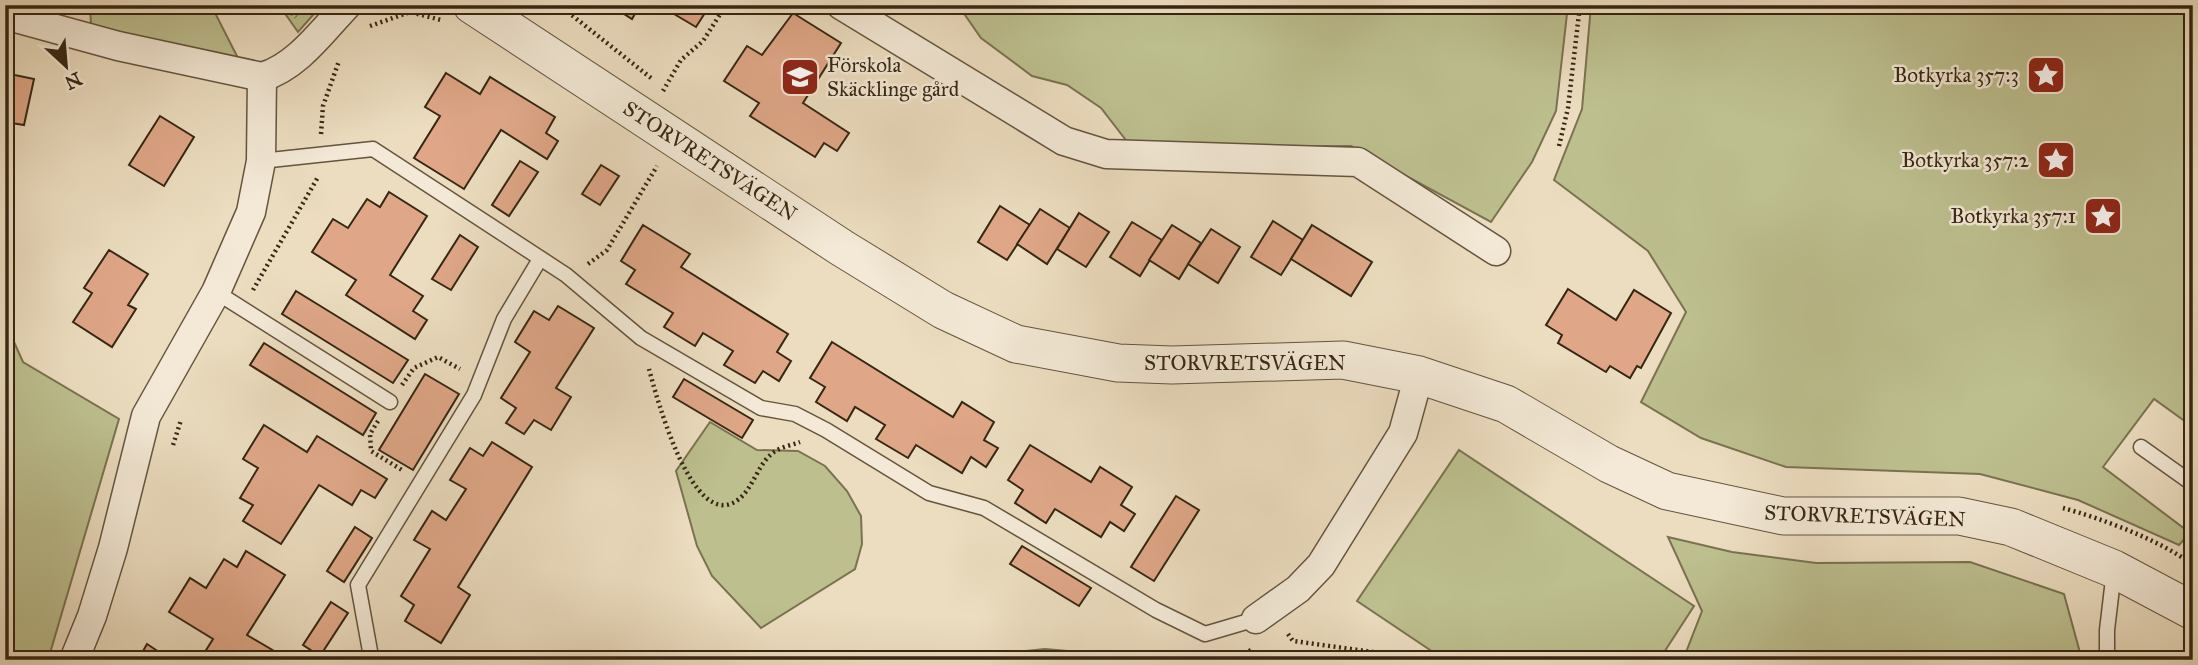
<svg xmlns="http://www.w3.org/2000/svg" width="2198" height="665" font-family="'IM FELL Great Primer',serif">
  <rect width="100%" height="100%" fill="#ecddc0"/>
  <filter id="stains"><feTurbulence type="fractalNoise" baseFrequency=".00286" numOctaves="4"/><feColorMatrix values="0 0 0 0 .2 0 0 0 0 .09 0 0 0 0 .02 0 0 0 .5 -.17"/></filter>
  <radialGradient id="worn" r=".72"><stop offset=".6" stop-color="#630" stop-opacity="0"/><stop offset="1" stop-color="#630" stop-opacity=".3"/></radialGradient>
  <g fill="#bdbf8f" stroke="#7a7250" stroke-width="2">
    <polygon points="90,5 224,5 214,11 240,62 91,26"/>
    <polygon points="279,5 322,5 298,32"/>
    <polygon points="958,5 1568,5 1556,111 1532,162 1491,222 1351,146 1132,148 1101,108 1067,85 1032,76 981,38"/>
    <polygon points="1591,5 2193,5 2193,427 2154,399 2103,467 2190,533 2179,545 2078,500 1980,474 1786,467 1701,438 1641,402 1686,312 1648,251 1554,180 1582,109"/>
    <polygon points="5,322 23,362 119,419 48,660 5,660"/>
    <polygon points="710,422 757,450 798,451 825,466 847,491 861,516 862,544 855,569 761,628 712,576 697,546 676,471"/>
    <polygon points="1459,450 1694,606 1659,660 1445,660 1357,601"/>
    <polygon points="1668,537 1732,552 1816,563 1970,562 2064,594 2082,660 1683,660 1702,611"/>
    <polygon points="1045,649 1170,660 938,660"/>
  </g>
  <g fill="#dfa788" stroke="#362612" stroke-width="2">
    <polygon points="610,5 640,5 632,19"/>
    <polygon points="680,5 710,5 696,27 674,14"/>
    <polygon points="793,13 841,43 803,103 849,133 837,151 824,143 815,157 750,116 759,103 724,81 747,46 762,55"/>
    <polygon points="5,73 34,79 24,125 5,122"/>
    <polygon points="446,73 480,94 490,77 555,117 546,133 558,141 547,159 501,130 464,189 414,158 440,116 425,107"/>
    <polygon points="160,116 194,137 164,186 129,165"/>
    <polygon points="520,161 538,172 509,216 492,205"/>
    <polygon points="601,165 619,176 600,205 582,194"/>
    <polygon points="389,192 427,216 390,275 423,296 413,311 427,320 415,339 346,295 356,280 312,252 333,219 348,228 367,199 380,207"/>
    <polygon points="1000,206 1030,225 1007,260 978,242"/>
    <polygon points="1040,209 1070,228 1047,264 1017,244"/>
    <polygon points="1079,213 1109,232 1086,267 1057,249"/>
    <polygon points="1273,221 1303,240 1281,275 1251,257"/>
    <polygon points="1132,222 1162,240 1140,276 1110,257"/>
    <polygon points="643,225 690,254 681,267 788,334 777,352 791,361 779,381 763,371 755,383 724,365 733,351 703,333 695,346 664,327 673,313 626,284 635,270 621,261"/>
    <polygon points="1172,225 1201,243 1179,279 1149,260"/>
    <polygon points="1312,225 1372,262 1351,296 1291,259"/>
    <polygon points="1211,229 1240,247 1218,283 1188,264"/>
    <polygon points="460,235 478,247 451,290 432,279"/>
    <polygon points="109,250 148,274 128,305 136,309 112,347 73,322 92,293 84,288"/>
    <polygon points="1568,289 1616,320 1634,290 1671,313 1641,368 1637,366 1630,378 1610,366 1606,372 1558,343 1562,335 1546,325"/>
    <polygon points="296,291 408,360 393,383 282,314"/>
    <polygon points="558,306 594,328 556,388 571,397 551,430 534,420 524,434 506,423 516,408 501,398 530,352 515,342 534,311 549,320"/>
    <polygon points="832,342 953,417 962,402 994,422 984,440 998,448 986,467 971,457 962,473 916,445 908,458 876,439 885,425 855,407 847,421 816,402 825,387 810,378"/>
    <polygon points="264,343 376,413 363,435 250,365"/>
    <polygon points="425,374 459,394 413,470 379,450"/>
    <polygon points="684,379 753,420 742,438 673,397"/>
    <polygon points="264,425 307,452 317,436 387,479 375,498 361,490 352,505 319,485 281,544 243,521 253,505 240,498 258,468 243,459"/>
    <polygon points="492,442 532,467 458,587 470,595 441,643 405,621 414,605 401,596 430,549 414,540 432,511 446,520 466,489 450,480 470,448 483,456"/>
    <polygon points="1030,445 1091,482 1100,467 1132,487 1121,505 1135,514 1124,531 1110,522 1101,537 1055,509 1046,523 1015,503 1023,490 1008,480"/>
    <polygon points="1176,496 1199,510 1154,581 1131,567"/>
    <polygon points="355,527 372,538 344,582 327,571"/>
    <polygon points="1022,546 1091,588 1079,606 1010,564"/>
    <polygon points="246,551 285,575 247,635 281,655 278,660 211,660 203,655 213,639 169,612 190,578 206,588 224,559 237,567"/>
    <polygon points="331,602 348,613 320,656 303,645"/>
    <polygon points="147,644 171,660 138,660"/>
  </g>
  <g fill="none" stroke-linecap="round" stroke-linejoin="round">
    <g stroke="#64543e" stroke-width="17">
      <g id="service">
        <polyline points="261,161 373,149 566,275 641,338 761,408 795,414 826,430 929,493 984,508 1156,610 1205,634 1256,619"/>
        <polyline points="216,292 390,402"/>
        <polyline points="2141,447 2193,484"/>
        <polyline points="366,660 370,651 358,585 474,395 504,319 540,259"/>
        <polyline points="2107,660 2107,630 2114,571"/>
      </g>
    </g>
    <g stroke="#64543e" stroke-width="31">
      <g id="minor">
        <polyline points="841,5 1064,141 1106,154 1358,162 1496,251"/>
        <path d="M5,15l113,31 144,31c35,-10 61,-47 85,-72"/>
        <polyline points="1256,619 1298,589 1321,565 1403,433 1419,375"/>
        <polyline points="74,660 92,616 113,548 146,416 216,292 251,212 261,161 262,77"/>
      </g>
    </g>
    <g stroke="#64543e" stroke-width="39">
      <polyline id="tertiary" points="472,5 842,248 943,310 1016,344 1118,363 1172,365 1343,360 1419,375 1506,404 1609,464 1667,491 1783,516 1959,516 2011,527 2114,569 2193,611"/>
    </g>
    <g stroke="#362612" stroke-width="4.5" stroke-dasharray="2 3.5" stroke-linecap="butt">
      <polyline points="284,5 296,17"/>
      <polyline points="559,5 651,78"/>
      <polyline points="410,12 414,5"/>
      <polyline points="370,26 410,12 441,20"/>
      <polyline points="663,91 681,60 703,41 726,5"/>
      <polyline points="321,134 323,106 339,61"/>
      <polyline points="1559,146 1568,108 1580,5"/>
      <polyline points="588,264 607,250 657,166"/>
      <polyline points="253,290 318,177"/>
      <path d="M649,369c7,26 44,167 90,130 15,-12 19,-36 35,-47 7,-5 18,-7 26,-10"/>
      <polyline points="402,385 414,368 438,357 460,369"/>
      <polyline points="378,421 370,434 371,451 402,470"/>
      <polyline points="173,445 181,420"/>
      <path d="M2063,508c40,11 97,32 130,57"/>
      <polyline points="1288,634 1293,641 1380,653 1389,660"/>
      <polyline points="1218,660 1247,653 1253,648"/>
    </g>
    <use href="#service" stroke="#f3e9d6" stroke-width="14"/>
    <use href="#minor" stroke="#f3e9d6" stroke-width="28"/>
    <use href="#tertiary" stroke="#f3e9d6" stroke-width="37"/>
  </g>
  <defs>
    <g id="sight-square" transform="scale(2.0125)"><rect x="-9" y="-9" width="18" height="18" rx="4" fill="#8f2418" stroke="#f3e9d6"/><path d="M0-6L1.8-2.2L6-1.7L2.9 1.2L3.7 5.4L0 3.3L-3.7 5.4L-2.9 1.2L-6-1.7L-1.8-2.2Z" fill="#fff"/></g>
    <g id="school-square" transform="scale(2.0125)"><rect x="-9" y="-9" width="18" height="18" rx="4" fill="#8f2418" stroke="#f3e9d6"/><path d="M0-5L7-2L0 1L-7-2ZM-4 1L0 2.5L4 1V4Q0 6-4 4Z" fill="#fff"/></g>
  </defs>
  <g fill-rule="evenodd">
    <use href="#sight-square" x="2046" y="75"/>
    <use href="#school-square" x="800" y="77"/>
    <use href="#sight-square" x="2056" y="160"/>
    <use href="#sight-square" x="2103" y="216"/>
  </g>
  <g text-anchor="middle" stroke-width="5" stroke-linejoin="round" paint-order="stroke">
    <g font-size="21" fill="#362612" stroke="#f3e9d6" text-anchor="end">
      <text x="827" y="72" text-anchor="start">Förskola<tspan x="827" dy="24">Skäcklinge gård</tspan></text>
      <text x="2019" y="82">Botkyrka 357:3</text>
      <text x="2029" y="167">Botkyrka 357:2</text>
      <text x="2076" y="223">Botkyrka 357:1</text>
    </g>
    <g font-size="21" fill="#362612" stroke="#f3e9d6">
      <text transform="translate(710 161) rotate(33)" y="7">STORVRETSVÄGEN</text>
      <text x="1245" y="370">STORVRETSVÄGEN</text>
      <text transform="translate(1865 516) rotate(2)" y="7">STORVRETSVÄGEN</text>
    </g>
  </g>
  <rect width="2198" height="665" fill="none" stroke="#ecddc0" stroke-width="28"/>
  <rect x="7" y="7" width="2184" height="651" fill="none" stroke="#362612" stroke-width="3.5"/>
  <rect x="14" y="14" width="2170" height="637" fill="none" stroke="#362612" stroke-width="2"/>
  <g transform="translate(66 66) rotate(154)" stroke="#f3e9d6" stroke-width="5" paint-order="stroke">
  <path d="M0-5L12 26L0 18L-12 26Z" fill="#362612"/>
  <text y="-10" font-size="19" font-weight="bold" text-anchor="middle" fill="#362612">N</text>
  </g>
  <rect width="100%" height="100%" filter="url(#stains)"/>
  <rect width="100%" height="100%" fill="url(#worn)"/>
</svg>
